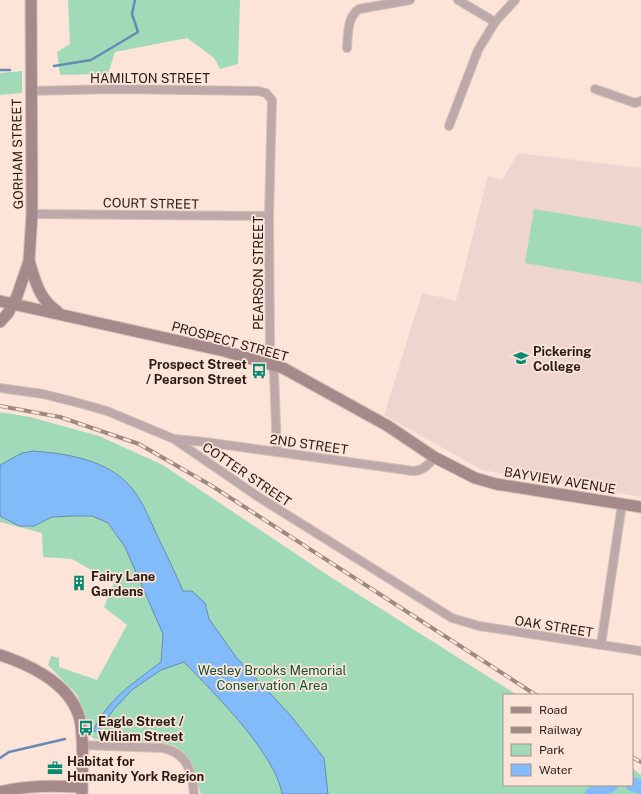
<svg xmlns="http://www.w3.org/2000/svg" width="641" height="794" font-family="'Public Sans',sans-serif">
  <rect width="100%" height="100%" fill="#fce4d9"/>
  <polygon fill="#efd5d0" points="518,153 641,168 641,497 482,470 384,415 422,293 456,301 488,176 502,180"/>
  <g fill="#a1dab8">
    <polygon points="68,0 240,0 238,64 220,69 214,58 187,38 115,52 108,74 60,75 57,52 70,44"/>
    <polygon points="22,71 22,93 0,95 0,73"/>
    <polygon points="534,209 641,227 641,283 525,263"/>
    <polygon points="0,412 30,417 99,436 163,465 326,574 517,695 504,695 504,785 632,785 632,768 641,775 641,794 201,794 188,757 177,747 166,743 96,739 89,736 85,714 77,695 48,665 51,656 59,658 59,667 97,680 127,625 104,607 114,583 72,559 43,557 42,533 0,522"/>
  </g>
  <path fill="#81bbf9" stroke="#668bb4" d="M33,451c30,2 69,8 92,30 16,15 23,35 32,54 9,19 18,37 26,56h9l13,12 4,16 27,38 55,59 33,42 4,36h-46c-6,-40 -69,-102 -98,-132l-23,8 -29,20 -17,18 -18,24 -4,-1c15,-32 40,-48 68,-69l2,-28 -38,-87 -17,-24 -16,-7h-20l-20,1 -18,9h-15l-19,-10v-51l22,-12z"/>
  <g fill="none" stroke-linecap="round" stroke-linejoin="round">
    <g stroke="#668bb4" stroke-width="2.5">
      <polyline points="54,66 91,60 138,32 132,14 135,0"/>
      <polyline points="0,70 10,70"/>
      <polyline points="0,758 9,752 65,739"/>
    </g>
    <g stroke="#81bbf9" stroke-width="14">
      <polyline points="632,784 641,787"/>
      <polyline points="592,794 611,785"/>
    </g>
    <g stroke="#d6c0b6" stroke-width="10">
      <g id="street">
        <polyline points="458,0 495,22"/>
        <path d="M347,48c1,-13 0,-31 12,-39l51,-9"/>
        <polyline points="595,89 635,103 641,101"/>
        <polyline points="31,91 114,89 258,91 266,93 272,100 269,216 270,351 274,373 277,452"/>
        <polyline points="449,126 478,50 495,22 515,0"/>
        <polyline points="32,214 269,216"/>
        <polyline points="0,388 43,394 75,402 107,411 174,439 257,496 452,618 479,626 641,651"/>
        <path d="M175,439l30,3 208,29c10,0 16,-6 21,-14"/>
        <polyline points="601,645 622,504"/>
        <path d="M82,745l81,3c24,5 29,23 31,46"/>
      </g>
    </g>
    <g stroke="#d6c0b6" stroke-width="13">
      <g id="secondary">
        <path d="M29,261c7,21 9,37 29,51"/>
        <polyline points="0,301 224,351 283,368 388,426 434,457 475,478 496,484 641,507"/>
        <polyline points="0,322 8,313 17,296 29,261 32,214 31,0"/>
        <path d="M0,655c33,11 76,32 81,71 3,22 1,46 1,68"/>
        <path d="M0,792c28,-7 53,-6 82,-5"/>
      </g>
    </g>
    <use href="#street" stroke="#bda9aa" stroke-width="8"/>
    <use href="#secondary" stroke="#a68a8b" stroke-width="11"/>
    <g stroke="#9c8980" stroke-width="4">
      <g id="rail">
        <polyline points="0,406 60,417 139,444 212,486 536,695"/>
        <polyline points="632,757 641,762"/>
      </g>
    </g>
    <use href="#rail" stroke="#fce4d9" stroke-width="2.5" stroke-dasharray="8" stroke-linecap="butt"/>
  </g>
  <defs>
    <g id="school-bare" transform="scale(1.2)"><path d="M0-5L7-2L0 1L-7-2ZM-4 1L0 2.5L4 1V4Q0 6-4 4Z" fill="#048b71" stroke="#fce4d9" stroke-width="2.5" paint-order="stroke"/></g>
    <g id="bus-bare" transform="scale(1.2)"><path d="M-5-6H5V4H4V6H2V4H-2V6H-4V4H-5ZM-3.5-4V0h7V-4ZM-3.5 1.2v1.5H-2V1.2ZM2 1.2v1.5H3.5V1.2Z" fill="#048b71" stroke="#fce4d9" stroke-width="2.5" paint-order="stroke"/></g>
    <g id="building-bare" transform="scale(1.2)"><path d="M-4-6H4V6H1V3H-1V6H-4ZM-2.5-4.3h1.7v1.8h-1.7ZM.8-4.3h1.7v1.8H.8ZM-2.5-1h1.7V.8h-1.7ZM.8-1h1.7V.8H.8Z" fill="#048b71" stroke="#fce4d9" stroke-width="2.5" paint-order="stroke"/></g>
    <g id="office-bare" transform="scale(1.2)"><path d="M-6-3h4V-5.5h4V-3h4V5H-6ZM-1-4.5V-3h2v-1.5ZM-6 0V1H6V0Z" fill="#048b71" stroke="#fce4d9" stroke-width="2.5" paint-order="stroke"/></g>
  </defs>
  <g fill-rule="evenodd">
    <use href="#school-bare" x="521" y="358"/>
    <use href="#bus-bare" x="259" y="371"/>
    <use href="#building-bare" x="79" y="583"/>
    <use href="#bus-bare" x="86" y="728"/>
    <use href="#office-bare" x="55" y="768"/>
  </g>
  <g text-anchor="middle" stroke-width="3.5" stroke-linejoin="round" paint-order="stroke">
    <g font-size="13" fill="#281a14" stroke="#fce4d9">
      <text x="150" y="83">HAMILTON STREET</text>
      <text transform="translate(17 154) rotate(-91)" y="5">GORHAM STREET</text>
      <text transform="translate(151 203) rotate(1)" y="5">COURT STREET</text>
      <text transform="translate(258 273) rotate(-90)" y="5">PEARSON STREET</text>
      <text transform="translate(230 341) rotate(15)" y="5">PROSPECT STREET</text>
      <text transform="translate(309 444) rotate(8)" y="5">2ND STREET</text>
      <text transform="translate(247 474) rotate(34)" y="5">COTTER STREET</text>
      <text transform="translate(560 480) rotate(9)" y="5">BAYVIEW AVENUE</text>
      <text transform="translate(554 626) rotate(9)" y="5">OAK STREET</text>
    </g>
    <g font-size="13" font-weight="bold" fill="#281a14" stroke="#fce4d9" text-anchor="start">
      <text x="533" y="356">Pickering<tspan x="533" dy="15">College</tspan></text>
      <text x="247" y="369" text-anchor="end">Prospect Street<tspan x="247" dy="15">/ Pearson Street</tspan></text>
      <text x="91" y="581">Fairy Lane<tspan x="91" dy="15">Gardens</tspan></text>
      <text x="98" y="726">Eagle Street /<tspan x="98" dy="15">Wiliam Street</tspan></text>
      <text x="67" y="766">Habitat for<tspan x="67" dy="15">Humanity York Region</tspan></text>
    </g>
    <g font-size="13" fill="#0e5132" stroke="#fce4d9">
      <text x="272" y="675">Wesley Brooks Memorial<tspan x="272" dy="15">Conservation Area</tspan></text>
    </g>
  </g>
  <rect x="503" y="694" width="130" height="92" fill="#fce4d9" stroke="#a7938a"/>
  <rect x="511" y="707" width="20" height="6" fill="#a68a8b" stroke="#a7938a"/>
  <text x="539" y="714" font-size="12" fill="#281a14">Road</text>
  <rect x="511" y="727" width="20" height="6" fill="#9c8980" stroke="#a7938a"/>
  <text x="539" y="734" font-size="12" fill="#281a14">Railway</text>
  <rect x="511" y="744" width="20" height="12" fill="#a1dab8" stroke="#a7938a"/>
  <text x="539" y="754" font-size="12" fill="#281a14">Park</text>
  <rect x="511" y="764" width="20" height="12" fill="#81bbf9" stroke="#a7938a"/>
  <text x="539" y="774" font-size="12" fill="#281a14">Water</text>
</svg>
